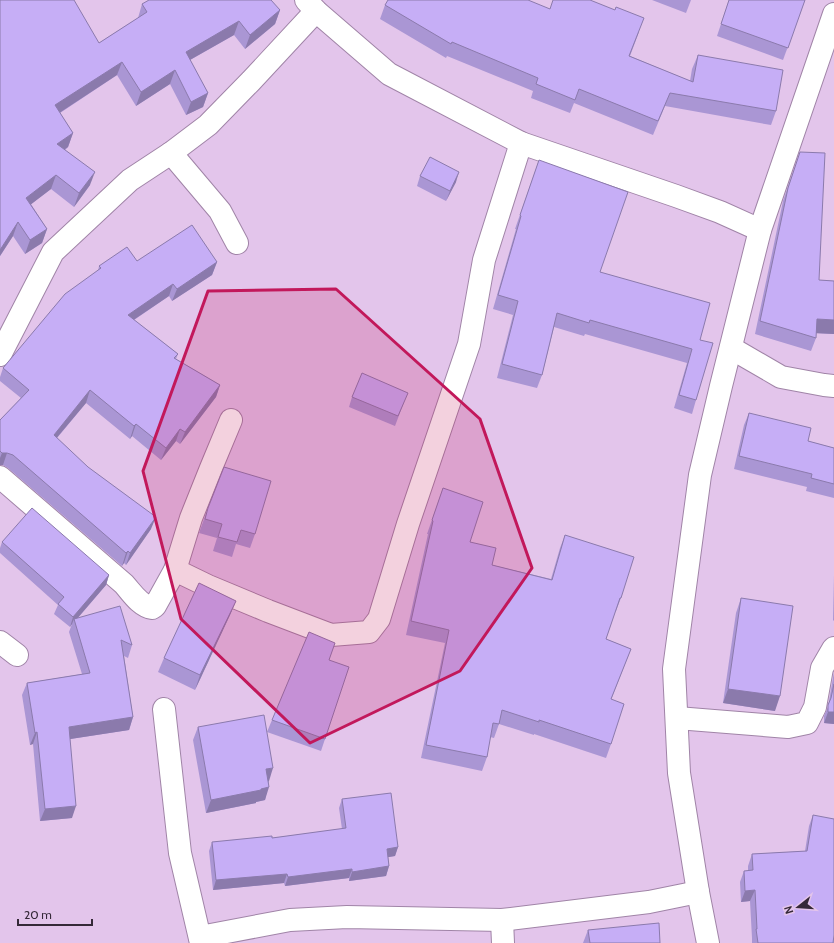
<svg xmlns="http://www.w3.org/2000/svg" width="834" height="943" font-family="Cabin,sans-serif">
  <rect width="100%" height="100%" fill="#e3c5eb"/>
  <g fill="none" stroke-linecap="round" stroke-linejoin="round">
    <g stroke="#a084a7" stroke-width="24">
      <g id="minor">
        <polyline points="306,0 316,11 389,74 521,143 676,196 720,212 760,230"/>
        <polyline points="171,153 220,211 237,243"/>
        <polyline points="731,348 781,377 824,385 834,386"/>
        <polyline points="0,355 53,252 130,180 171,153 208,125 251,81 316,11"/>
        <path d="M0,477l124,107c8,9 16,22 28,24l3,-2 20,-36 16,-52 20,-50 20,-48"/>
        <polyline points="175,570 208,586 268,611 331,635 369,632 379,619 408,524 469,344 484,260 521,143"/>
        <polyline points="0,642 17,655"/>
        <polyline points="164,709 180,853 201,943"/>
        <polyline points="677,718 788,727 807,723 815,707 822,668 833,649 834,648"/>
        <polyline points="502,920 503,943"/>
        <polyline points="200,937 290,920 347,917 502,920 649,902 698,892"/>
        <polyline points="708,943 698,892 679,773 674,669 700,475 721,386 760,230 834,14"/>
      </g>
    </g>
    <use href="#minor" stroke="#fff" stroke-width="22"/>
  </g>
  <g fill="#aa96d4">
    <polygon points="0,0 99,43 138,18 142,4 280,10 275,24 245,49 234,35 190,60 208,93 203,107 186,115 170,84 136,106 117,75 60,113 73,133 68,147 65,150 90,185 74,207 51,189 31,204 47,229 42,243 25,254 13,236 0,256"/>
    <polygon points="652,0 691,0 686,13"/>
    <polygon points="729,0 805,0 783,60 717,36"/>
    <polygon points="385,5 550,9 639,32 630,56 690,81 692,69 698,55 776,111 771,125 665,106 653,135 574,103 570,113 531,98 533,91 447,56 446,58 380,19"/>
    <polygon points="800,152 819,280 834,281 834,334 816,333 816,338 811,351 755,334 783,201"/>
    <polygon points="539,160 600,272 700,340 696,400 692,414 674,408 687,363 585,334 584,336 554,327 542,375 537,388 497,378 513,315 493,309 516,229 515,229"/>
    <polygon points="420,176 456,182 446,201 417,186"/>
    <polygon points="137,261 217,262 212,275 172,301 169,296 134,320 178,354 176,359 220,385 216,397 180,444 176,441 161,460 132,436 130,439 86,403 57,438 151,529 126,565 124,563 122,566 8,468 3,465 0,465 0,420 21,398 0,381 0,377 3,368 98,271 99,266"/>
    <polygon points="352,397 404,402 395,426 349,407"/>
    <polygon points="749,413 808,441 834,448 834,498 806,491 807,487 734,469 744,425"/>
    <polygon points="443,488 470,542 492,565 551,579 560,548 565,535 621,598 616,611 615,611 606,639 631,649 611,700 611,744 606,758 534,734 534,735 499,724 494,738 490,737 487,757 482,771 421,758 445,643 406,635 428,534 427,534"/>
    <polygon points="208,508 255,534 250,548 236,544 232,557 213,551 217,538 199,533"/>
    <polygon points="2,542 109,575 106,585 77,619 132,645 128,658 124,656 133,717 129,730 70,739 72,818 40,821 33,744 30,745 22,695 27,683 82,674 69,632 72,624 70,627 54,614 58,605 0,553 0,548"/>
    <polygon points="834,575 834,621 833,620"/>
    <polygon points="741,598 775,711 723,703 736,613"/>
    <polygon points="236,601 230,615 195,690 158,672 164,658"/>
    <polygon points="329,660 325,739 321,751 267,732 272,720"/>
    <polygon points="834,672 834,724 824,723 824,716 828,707"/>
    <polygon points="198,727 269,781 265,800 256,802 256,803 206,813 193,740"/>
    <polygon points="342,799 398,847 395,856 388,857 389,866 386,876 349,881 349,878 285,886 284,883 213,890 209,851 212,842 272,838 342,829 339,808"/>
    <polygon points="813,815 834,943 752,943 752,938 750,901 741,902 740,882 744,871 748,871 748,866 752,854 805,851 809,826"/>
    <polygon points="588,930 660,943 583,943"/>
  </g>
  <g fill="#8b7aac">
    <polygon points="280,10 275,24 245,49 250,35"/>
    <polygon points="239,21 234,35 181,65 186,52"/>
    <polygon points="122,62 117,75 50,119 55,105"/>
    <polygon points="175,70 170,84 136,106 141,92"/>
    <polygon points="208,93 203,107 186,115 191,102"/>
    <polygon points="73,133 68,147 52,158 57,144"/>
    <polygon points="95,172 90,185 74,207 79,193"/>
    <polygon points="459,172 456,182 446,201 450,191"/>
    <polygon points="56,175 51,189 21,212 26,198"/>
    <polygon points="18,222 13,236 0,256 0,250"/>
    <polygon points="47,229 42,243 25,254 30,240"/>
    <polygon points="217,262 212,275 172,301 177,289"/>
    <polygon points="173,284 169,296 123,327 128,315"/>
    <polygon points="817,319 834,320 834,334 812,333"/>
    <polygon points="220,385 216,397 180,444 185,432"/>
    <polygon points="90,390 86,403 49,447 54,435"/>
    <polygon points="136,424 132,436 130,439 134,426"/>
    <polygon points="180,429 176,441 161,460 166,448"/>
    <polygon points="2,453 7,453 3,465 0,465 0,458"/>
    <polygon points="156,517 151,529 126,565 130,553"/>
    <polygon points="128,551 124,563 122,566 126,553"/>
    <polygon points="109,575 106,585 75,621 74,619 72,624 70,627 73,617"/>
    <polygon points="236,601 230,615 195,690 200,675"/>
    <polygon points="728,689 780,696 775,711 723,703"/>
    <polygon points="828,712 834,712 834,724 824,723"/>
    <polygon points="133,717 129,730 64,740 69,727"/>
    <polygon points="37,732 33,744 30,745 35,733"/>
    <polygon points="273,768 269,781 261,782 266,769"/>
    <polygon points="269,787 265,800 256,802 256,803 206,813 211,800"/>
    <polygon points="76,806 72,818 40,821 45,809"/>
    <polygon points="398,847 395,856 383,858 387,849"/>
    <polygon points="389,866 386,876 349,881 352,872"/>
    <polygon points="352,869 349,878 285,886 288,877"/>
    <polygon points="287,874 284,883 213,890 216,880"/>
    <polygon points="755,890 750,901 741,902 745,891"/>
  </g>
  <g fill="#c6aef6" stroke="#8b7aac">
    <polygon points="0,0 74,0 99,43 147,12 142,4 149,0 271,0 280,10 250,35 239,21 186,52 208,93 191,102 175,70 141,92 122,62 55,105 73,133 57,144 95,172 79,193 56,175 26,198 47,229 30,240 18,222 0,250"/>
    <polygon points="388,0 528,0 550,9 553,0 590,0 615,10 616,7 644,18 629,56 693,82 698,55 783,70 776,111 670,93 658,121 579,89 575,100 536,84 538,78 452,42 451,44 385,5"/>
    <polygon points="729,0 805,0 788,48 721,24"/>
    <polygon points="800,152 825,153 819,280 834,281 834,320 817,319 816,338 760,321 788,188"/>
    <polygon points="430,157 459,172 450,191 420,176"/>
    <polygon points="539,160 628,192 600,272 710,303 700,340 713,343 696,400 679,395 692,349 590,320 589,323 557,313 542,375 502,364 518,301 498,295 521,216 520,215"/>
    <polygon points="192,225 217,262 177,289 173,284 128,315 178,354 174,358 220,385 185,432 180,429 166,448 136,424 134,426 90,390 54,435 88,467 156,517 130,553 128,551 126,553 13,455 7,453 2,453 0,451 0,420 29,390 3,368 65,294 101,268 99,266 127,247 137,261"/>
    <polygon points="362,373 408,393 398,416 352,397"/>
    <polygon points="749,413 811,428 808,441 834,448 834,484 811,478 812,474 739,456"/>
    <polygon points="224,467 271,481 255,534 241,530 237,542 218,537 222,524 205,519 208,508"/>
    <polygon points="443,488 483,502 470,542 496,548 492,565 552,580 565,535 634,557 621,598 620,598 606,639 631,649 611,699 624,704 611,744 539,720 539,722 502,710 499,724 493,723 487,757 426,745 449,630 411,621 433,521 432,520"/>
    <polygon points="32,508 109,575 73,617 58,604 64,597 2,542"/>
    <polygon points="199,583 236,601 200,675 164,658"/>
    <polygon points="741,598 793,606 780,696 728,689"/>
    <polygon points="120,606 132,645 121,640 133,717 69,727 76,806 45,809 37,732 35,733 27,683 90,673 74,619"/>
    <polygon points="309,632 335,643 329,660 349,667 325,739 272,720"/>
    <polygon points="834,684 834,712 828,712 828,705 831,698"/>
    <polygon points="264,715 273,768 266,769 269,787 261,789 261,790 211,800 198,727"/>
    <polygon points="391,793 398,847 387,849 389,866 352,872 352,869 288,877 287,874 216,880 212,842 272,836 272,838 346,828 342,799"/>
    <polygon points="813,815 834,819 834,935 833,943 758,943 756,929 757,929 755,890 745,891 744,871 753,870 752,854 807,851"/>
    <polygon points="659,923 660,943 590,943 588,930"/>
  </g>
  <path fill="#c2185b" fill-opacity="0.2" stroke="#c2185b" stroke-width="3" stroke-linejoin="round" d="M336,289l144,130 52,149 -72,103 -150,72 -129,-124 -38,-148 65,-180z"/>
  <g transform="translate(798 907) rotate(253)" stroke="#e3c5eb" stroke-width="3" paint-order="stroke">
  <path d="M0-3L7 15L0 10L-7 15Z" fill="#352938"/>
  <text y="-6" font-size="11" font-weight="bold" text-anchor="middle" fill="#352938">N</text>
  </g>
  <path d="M18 919v6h74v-6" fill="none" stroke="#352938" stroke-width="2"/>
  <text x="24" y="919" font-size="12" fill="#352938" stroke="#e3c5eb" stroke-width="3" paint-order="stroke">20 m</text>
</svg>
